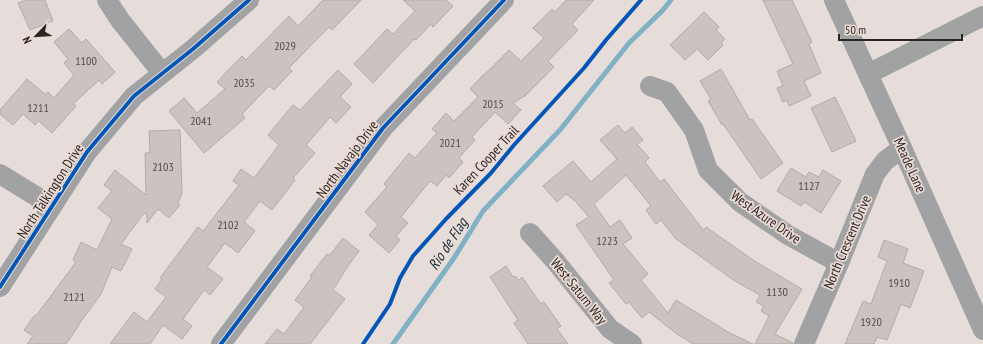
<svg xmlns="http://www.w3.org/2000/svg" width="983" height="344" font-family="'PT Sans Narrow',sans-serif">
  <rect width="100%" height="100%" fill="#e6ddda"/>
  <g fill="none" stroke-linecap="round" stroke-linejoin="round">
    <polyline stroke="#80b1c5" stroke-width="5" points="393,344 454,258 483,211 560,130 629,43 663,10 671,0"/>
  </g>
  <g fill="#cac3c0" stroke="#b2aba8">
    <polygon points="26,0 45,0 53,21 30,30 18,3"/>
    <polygon points="323,0 361,0 332,30 329,27 289,68 292,71 274,90 269,86 242,114 245,118 204,153 169,111 184,98 197,113 225,89 217,82 242,56 246,60 289,16 298,26"/>
    <polygon points="403,0 446,0 453,6 433,27 431,24 416,40 414,39 373,83 354,64 387,29 393,34 415,11"/>
    <polygon points="566,0 594,0 572,24 578,30 548,61 554,67 526,95 513,103 521,110 508,124 495,112 472,137 475,140 459,158 463,162 449,178 446,175 437,186 430,181 401,217 408,223 396,236 400,240 389,253 369,235 378,225 365,212 387,187 384,184 409,153 415,158 437,133 432,129 446,113 454,121 478,97 470,89 484,74 484,75 509,50 521,61 544,38 533,28 552,9 555,12"/>
    <polygon points="763,0 792,0 812,42 809,44 821,73 804,81 811,96 789,106 787,100 783,102 777,88 783,86 777,71 793,64"/>
    <polygon points="704,12 719,27 716,30 725,39 721,43 723,45 708,60 697,49 685,60 670,45"/>
    <polygon points="69,29 82,43 86,39 115,72 102,84 99,80 73,104 76,106 52,133 39,121 35,125 23,114 13,125 0,114 0,110 27,79 46,95 48,92 54,98 74,75 64,63 68,59 54,42"/>
    <polygon points="721,69 750,120 752,119 783,163 761,179 723,124 722,125 708,101 711,99 700,81"/>
    <polygon points="338,70 352,84 340,97 351,107 336,123 330,117 306,145 315,153 293,178 295,180 272,210 260,201 244,222 255,231 238,253 225,243 207,267 223,279 210,295 204,290 183,319 192,326 182,339 163,325 150,344 110,344 134,312 147,322 166,297 155,289 162,279 160,278 198,227 203,231 239,185 233,181 241,169 254,178 279,145 268,135 293,105 300,110"/>
    <polygon points="835,97 856,141 832,152 811,108"/>
    <polygon points="618,125 625,133 632,127 643,140 637,144 649,158 645,162 660,182 664,179 704,231 706,227 756,262 802,289 775,334 793,343 793,344 755,344 769,316 761,311 764,306 756,302 760,295 735,281 676,239 661,220 656,224 646,210 651,206 626,175 594,204 610,227 620,220 632,238 623,244 648,274 641,280 668,313 676,300 728,332 753,344 693,344 677,334 649,312 642,318 629,302 626,304 609,283 614,280 576,225 589,217 575,201 566,194 557,202 543,186 573,161 591,182 617,159 600,140"/>
    <polygon points="180,130 182,193 178,203 180,205 169,218 158,209 147,223 147,215 144,213 121,244 132,249 121,271 112,267 101,294 79,324 79,325 66,344 27,344 33,336 24,330 35,315 36,316 76,262 73,260 81,242 97,250 112,219 98,208 112,191 104,185 115,170 146,195 145,153 150,153 149,131"/>
    <polygon points="791,168 806,177 809,172 819,177 823,170 841,181 821,213 804,202 801,206 777,191"/>
    <polygon points="343,238 359,251 348,266 333,290 345,299 310,344 265,344 277,329 284,334 304,307 295,300 312,277 310,276 327,254 330,255"/>
    <polygon points="884,240 908,249 903,263 924,271 910,308 901,304 887,340 877,337 874,344 845,344 856,318 863,301 871,304 887,261 878,257"/>
    <polygon points="506,266 513,277 515,276 519,280 522,277 541,304 544,302 561,326 557,329 568,344 528,344 514,323 518,320 490,277"/>
  </g>
  <g fill="none" stroke-linecap="round" stroke-linejoin="round">
    <g stroke="#a1a2a3" stroke-width="20">
      <polyline points="107,0 120,20 162,73"/>
      <polyline points="834,0 902,148 983,330"/>
      <polyline points="868,74 983,16"/>
      <polyline points="650,86 667,92 694,130 708,170 740,202 788,235 839,263"/>
      <polyline points="0,174 52,206"/>
      <polyline points="530,233 556,262 610,329 632,344"/>
      <polyline points="0,287 87,152 134,96 193,49 249,0"/>
      <polyline points="221,344 383,128 504,0"/>
      <polyline points="804,344 839,263 875,174 885,161 902,148"/>
    </g>
    <g stroke="#ecdad4" stroke-width="6">
      <g id="cycleway">
        <polyline points="0,287 87,152 134,96 193,49 249,0"/>
        <polyline points="221,344 383,128 504,0"/>
        <polyline points="363,344 390,304 400,278 413,256 446,219 491,173 514,145 584,68 606,40 641,0"/>
      </g>
    </g>
    <use href="#cycleway" stroke="#0057b8" stroke-width="4"/>
  </g>
  <g text-anchor="middle" stroke-width="3.5" stroke-linejoin="round" paint-order="stroke">
    <g font-size="12" fill="#534c4a">
      <text x="285" y="50">2029</text>
      <text x="86" y="65">1100</text>
      <text x="244" y="87">2035</text>
      <text x="493" y="108">2015</text>
      <text x="38" y="112">1211</text>
      <text x="201" y="125">2041</text>
      <text x="450" y="147">2021</text>
      <text x="163" y="171">2103</text>
      <text x="809" y="190">1127</text>
      <text x="228" y="229">2102</text>
      <text x="607" y="245">1223</text>
      <text x="899" y="287">1910</text>
      <text x="777" y="296">1130</text>
      <text x="74" y="301">2121</text>
      <text x="871" y="326">1920</text>
    </g>
    <g font-size="14" fill="#2b2522" stroke="#ecdad4">
      <text transform="translate(347 159) rotate(-53)" y="5">North Navajo Drive</text>
      <text transform="translate(486 160) rotate(-47)" y="5">Karen Cooper Trail</text>
      <text transform="translate(910 165) rotate(66)" y="5">Meade Lane</text>
      <text transform="translate(50 191) rotate(-57)" y="5">North Talkington Drive</text>
      <text transform="translate(766 217) rotate(35)" y="5">West Azure Drive</text>
      <text transform="translate(847 242) rotate(-67)" y="5">North Crescent Drive</text>
      <text transform="translate(579 291) rotate(51)" y="5">West Saturn Way</text>
    </g>
    <g font-size="15" font-style="italic" fill="#0f313f" stroke="#ecdad4">
      <text transform="translate(448 244) rotate(-57)" y="5">Rio de Flag</text>
    </g>
  </g>
  <g transform="translate(36 36) rotate(245)" stroke="#ecdad4" stroke-width="3" paint-order="stroke">
  <path d="M0-3L7 15L0 10L-7 15Z" fill="#2b2522"/>
  <text y="-6" font-size="11" font-weight="bold" text-anchor="middle" fill="#2b2522">N</text>
  </g>
  <path d="M839 34v6h123v-6" fill="none" stroke="#2b2522" stroke-width="2"/>
  <text x="845" y="34" font-size="12" fill="#2b2522" stroke="#ecdad4" stroke-width="3" paint-order="stroke">50 m</text>
</svg>
